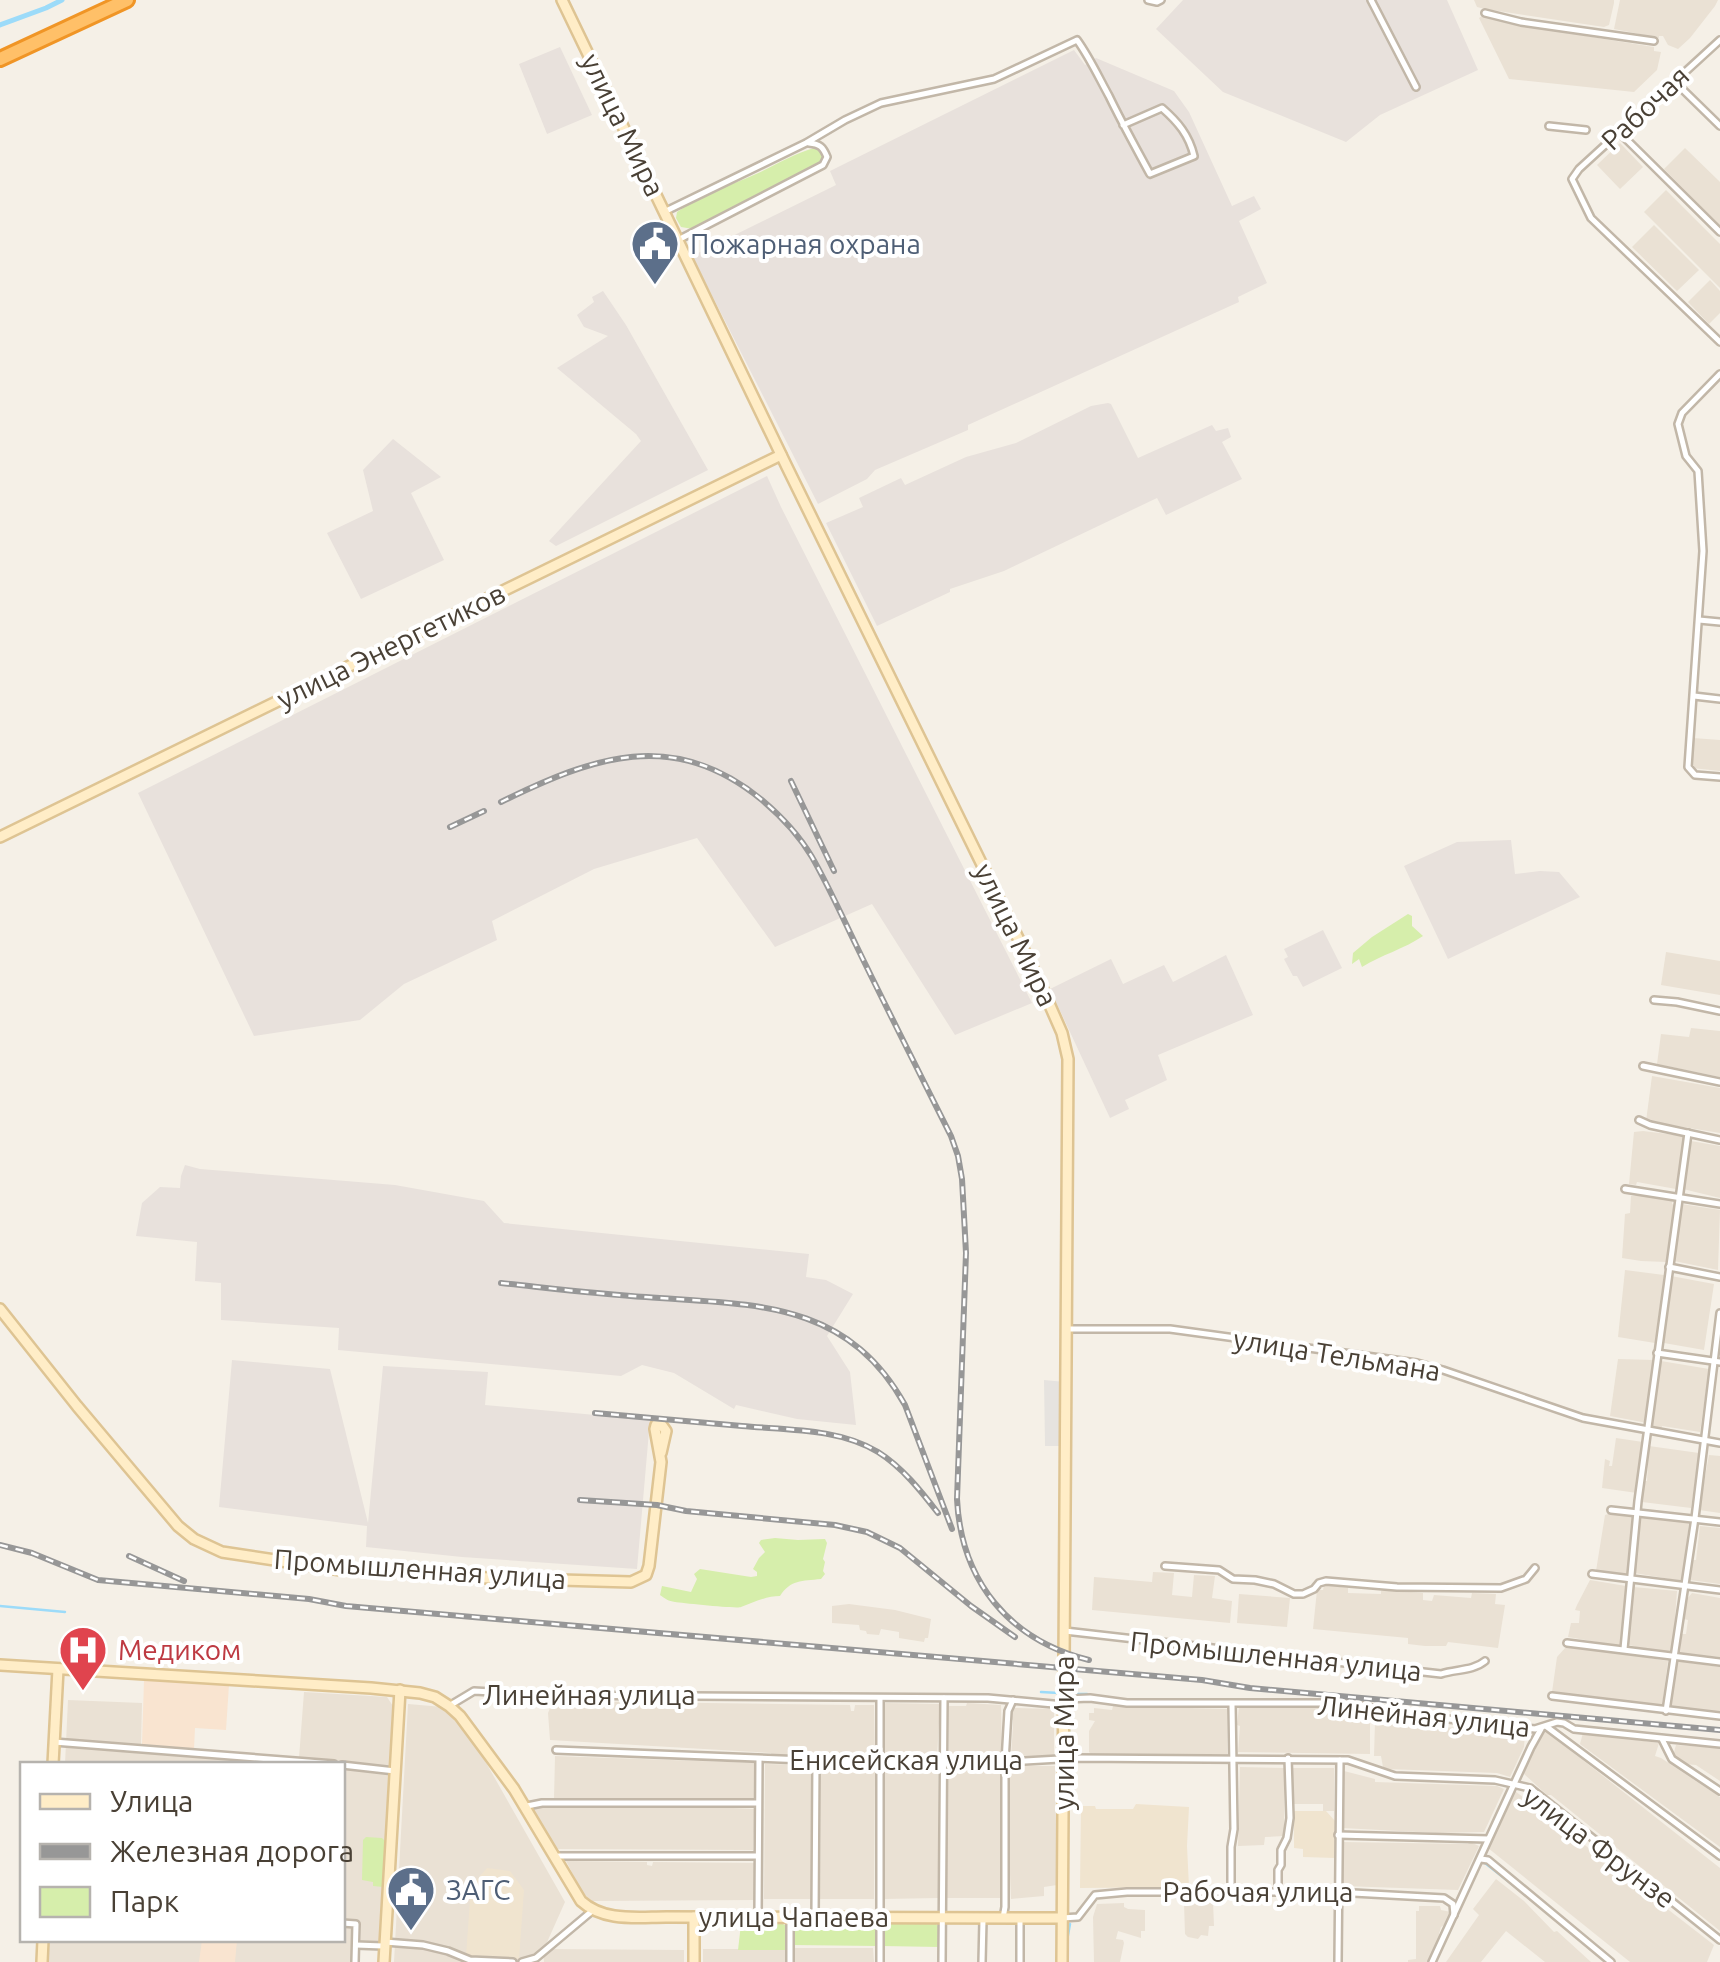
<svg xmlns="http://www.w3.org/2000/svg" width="1720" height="1962" font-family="Ubuntu,sans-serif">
  <rect width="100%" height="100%" fill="#f5f0e7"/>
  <g fill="#eae1d4">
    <polygon points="1474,0 1614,0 1614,3 1609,25 1604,27 1485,9 1477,7"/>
    <polygon points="1620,0 1718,0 1715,6 1690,38 1678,49 1668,45 1663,36 1659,36 1659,38 1614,29"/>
    <polygon points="1482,16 1517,25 1654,47 1654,51 1661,52 1657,70 1634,92 1509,79 1479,18"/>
    <polygon points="1620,143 1643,167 1620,189 1597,165"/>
    <polygon points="1685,148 1720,182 1720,226 1664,169"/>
    <polygon points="1666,190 1720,244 1720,288 1644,212"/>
    <polygon points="1654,225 1699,270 1677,291 1632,247"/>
    <polygon points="1710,280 1720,291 1720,313 1709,324 1688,302"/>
    <polygon points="1693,738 1720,740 1720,771 1692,768"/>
    <polygon points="1666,952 1720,961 1720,995 1661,985"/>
    <polygon points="1691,1028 1720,1031 1720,1077 1657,1064 1661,1034 1689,1037"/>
    <polygon points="1652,1076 1720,1088 1720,1133 1646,1121"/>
    <polygon points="1643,1131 1684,1136 1676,1189 1637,1182 1636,1185 1629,1184 1634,1132"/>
    <polygon points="1691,1141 1720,1146 1720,1198 1683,1189"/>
    <polygon points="1647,1195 1673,1199 1672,1204 1674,1205 1666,1262 1641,1261 1622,1258 1625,1214 1630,1213 1631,1196"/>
    <polygon points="1682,1204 1720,1210 1718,1270 1674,1261"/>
    <polygon points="1625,1270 1664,1275 1655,1343 1618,1337"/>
    <polygon points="1671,1276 1714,1284 1704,1350 1664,1343"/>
    <polygon points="1618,1359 1654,1360 1647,1423 1610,1416"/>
    <polygon points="1661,1361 1709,1369 1700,1432 1662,1426 1661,1430 1652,1428"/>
    <polygon points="1616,1438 1643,1442 1637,1493 1602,1488 1605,1459 1610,1461 1609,1466 1612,1466"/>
    <polygon points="1649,1446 1699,1453 1691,1508 1642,1502 1644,1481 1647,1481"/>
    <polygon points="1709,1455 1720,1456 1720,1513 1699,1510"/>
    <polygon points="1614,1512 1628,1513 1629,1515 1636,1516 1629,1575 1596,1571 1605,1515"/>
    <polygon points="1641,1516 1689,1523 1682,1581 1634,1573"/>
    <polygon points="1700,1526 1720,1528 1720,1584 1690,1580 1693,1560 1696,1560"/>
    <polygon points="1153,1572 1174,1573 1172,1595 1192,1597 1194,1575 1215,1576 1212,1598 1232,1601 1230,1623 1092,1610 1094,1577 1152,1582"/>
    <polygon points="1590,1580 1626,1586 1620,1646 1568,1637 1571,1623 1579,1623 1580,1611 1575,1610 1577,1605"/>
    <polygon points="1324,1585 1348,1588 1348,1593 1381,1594 1381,1591 1388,1590 1423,1593 1423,1600 1432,1601 1434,1595 1471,1598 1472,1593 1496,1594 1495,1604 1505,1605 1498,1648 1448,1642 1446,1646 1425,1646 1408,1644 1408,1638 1313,1629 1317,1590 1323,1590"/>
    <polygon points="1633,1587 1677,1591 1674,1632 1670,1652 1648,1651 1627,1644"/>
    <polygon points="1692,1593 1720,1598 1720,1657 1680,1653 1682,1634 1686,1634 1688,1620 1684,1619 1687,1599"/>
    <polygon points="1239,1594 1290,1598 1287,1627 1237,1623"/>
    <polygon points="849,1604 895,1610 931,1619 928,1638 925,1638 924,1642 899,1638 899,1632 881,1629 879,1635 867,1634 866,1631 860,1630 859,1625 832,1623 832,1606"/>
    <polygon points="1566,1647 1594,1649 1668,1661 1662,1706 1552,1692 1557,1657"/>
    <polygon points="1676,1661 1720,1667 1720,1714 1670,1708"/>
    <polygon points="304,1692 387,1697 393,1706 380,1945 361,1944 361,1924 343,1923 342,1764 65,1764 68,1700 142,1703 141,1744 299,1758"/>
    <polygon points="553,1701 850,1705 851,1711 854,1711 855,1705 874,1705 875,1758 799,1757 772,1755 771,1753 550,1740 548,1713"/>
    <polygon points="886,1703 940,1704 937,1757 885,1759 883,1739 884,1704"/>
    <polygon points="967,1703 1001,1705 1002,1757 949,1756 949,1706 966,1706"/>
    <polygon points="408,1704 443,1707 476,1745 565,1902 544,1949 684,1950 684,1962 544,1962 543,1950 534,1962 394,1962"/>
    <polygon points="1113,1706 1227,1709 1227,1754 1091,1754 1089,1752 1089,1731 1095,1721 1089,1720 1089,1713 1094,1713 1094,1708 1112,1710"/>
    <polygon points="1239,1707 1307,1707 1370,1711 1370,1754 1238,1752 1240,1726 1237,1725"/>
    <polygon points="1014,1708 1054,1709 1054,1757 1011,1756 1013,1726 1013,1720 1010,1719 1011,1711"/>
    <polygon points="1375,1722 1525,1733 1524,1747 1510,1777 1497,1773 1386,1769 1383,1767 1381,1756 1374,1756"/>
    <polygon points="1546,1731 1720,1868 1720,1931 1551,1795 1547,1795 1523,1773 1539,1739"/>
    <polygon points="1583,1733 1659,1743 1655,1756 1661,1758 1720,1797 1720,1847 1580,1744"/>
    <polygon points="1676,1745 1720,1748 1720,1781 1696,1765 1685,1764 1673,1756"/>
    <polygon points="555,1756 756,1763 755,1798 554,1799"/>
    <polygon points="765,1764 811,1765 811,1899 764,1899"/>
    <polygon points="821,1765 875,1766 874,1899 820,1899"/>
    <polygon points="884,1766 938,1766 938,1898 884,1899"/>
    <polygon points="947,1766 1001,1766 1000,1898 946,1898"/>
    <polygon points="1008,1766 1055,1766 1057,1885 1044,1887 1044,1896 1011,1899 1008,1826"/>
    <polygon points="1240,1767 1284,1768 1284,1836 1265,1837 1264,1845 1238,1846"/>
    <polygon points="1293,1768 1334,1768 1334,1811 1323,1811 1323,1804 1293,1804"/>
    <polygon points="1344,1771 1375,1779 1375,1782 1497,1786 1504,1789 1484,1832 1436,1833 1342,1828"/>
    <polygon points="1515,1791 1714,1945 1707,1962 1630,1962 1488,1848"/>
    <polygon points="689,1806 755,1809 753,1850 556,1849 533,1808"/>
    <polygon points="1342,1842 1468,1844 1470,1842 1479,1846 1458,1890 1343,1886"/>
    <polygon points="566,1861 647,1862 647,1865 652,1866 653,1862 755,1863 754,1900 592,1901 583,1893"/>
    <polygon points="1496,1879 1524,1901 1554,1932 1557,1931 1591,1962 1545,1962 1506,1931 1481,1962 1446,1962 1479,1915 1473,1909"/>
    <polygon points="1213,1902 1214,1926 1209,1926 1208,1936 1201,1935 1198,1939 1188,1937 1185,1934 1184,1903"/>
    <polygon points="1124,1903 1124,1907 1128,1909 1145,1910 1145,1931 1141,1931 1141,1938 1118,1931 1116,1939 1123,1940 1124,1943 1120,1962 1094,1962 1093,1917 1097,1904"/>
    <polygon points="1419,1906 1440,1906 1441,1910 1451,1912 1446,1924 1441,1927 1439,1934 1441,1936 1428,1962 1408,1962 1408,1960 1416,1959 1416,1911 1419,1911"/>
    <polygon points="343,1926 352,1926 351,1962 47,1962 48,1940 342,1940"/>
    <polygon points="792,1948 873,1948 874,1962 792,1962"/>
    <rect x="703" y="1949" width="83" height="13"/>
  </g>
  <g fill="#f9e4d0">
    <polygon points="144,1680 229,1685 226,1730 195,1728 194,1749 142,1744"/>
    <polygon points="202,1940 237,1940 235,1962 199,1962"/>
  </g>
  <g fill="#e8e1dc">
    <polygon points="1183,0 1447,0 1478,70 1380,115 1346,142 1223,92 1156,29"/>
    <polygon points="560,47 592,115 547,134 519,64"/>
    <polygon points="1074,50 1085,65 1096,58 1174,91 1189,112 1232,206 1254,196 1261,209 1239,221 1267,283 1238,297 1239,302 968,425 968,430 875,470 867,479 818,504 692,256 836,185 830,171"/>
    <polygon points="603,291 626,325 708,470 556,546 549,541 641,441 636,434 557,368 608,336 584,327 577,315 594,302 592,297"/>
    <polygon points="1108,403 1111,404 1138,458 1212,425 1216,431 1228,428 1231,437 1222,442 1242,479 1166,515 1157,498 1004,571 950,589 950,592 877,626 826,523 863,507 859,498 901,478 905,485 966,457 1016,443 1091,406"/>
    <polygon points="393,439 441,477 411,493 444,560 361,599 327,533 373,511 363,470"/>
    <polygon points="767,476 781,507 1032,1003 955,1035 872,904 775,947 697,838 594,869 492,921 497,940 404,984 360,1020 254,1036 138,793"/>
    <polygon points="1511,840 1515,874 1540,871 1559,872 1580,897 1448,959 1404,866 1457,842"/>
    <polygon points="1323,930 1342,968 1303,987 1297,976 1293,976 1284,959 1288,957 1284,949"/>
    <polygon points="1226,955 1253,1015 1158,1055 1167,1080 1125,1100 1129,1109 1110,1118 1050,989 1111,959 1123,984 1164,965 1173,982"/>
    <polygon points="185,1165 200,1169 395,1185 484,1201 504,1223 809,1254 806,1277 826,1280 853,1294 827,1336 850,1372 856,1425 797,1419 736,1405 734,1409 674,1373 642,1365 621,1376 338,1350 339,1328 221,1320 221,1283 195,1281 197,1242 136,1236 142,1203 160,1187 180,1188 181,1176"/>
    <polygon points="232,1360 330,1369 368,1523 383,1366 488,1372 485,1405 650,1420 637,1569 462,1557 366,1547 367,1526 219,1507"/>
  </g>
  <g fill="#f0e4cf">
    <polygon points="1136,1804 1189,1807 1187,1846 1189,1887 1080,1888 1081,1806 1095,1806 1096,1809 1133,1809"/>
    <polygon points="1294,1811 1326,1811 1335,1821 1335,1858 1303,1857 1303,1849 1294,1848"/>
    <polygon points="487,1868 510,1871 524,1890 519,1959 466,1956 471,1886"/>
  </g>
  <g fill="#d6eeab">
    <path d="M814,148l5,1 4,9 -1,6 -129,65 -12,-2 -5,-9 1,-6c24,-17 52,-26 79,-38 20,-9 37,-20 58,-26z"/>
    <path d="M1408,914l4,2v10l11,10c-19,13 -42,19 -61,31l-3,-8 -7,5 1,-11 19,-16z"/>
    <path d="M775,1538l23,2 27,-1 2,4 -4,16 2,3 -2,9 2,3 -4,5c-19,2 -31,1 -41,17 -13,0 -26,6 -39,11 -4,2 -58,-4 -66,-5 -7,-1 -9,-3 -15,-7l2,-9 29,6 6,-13 -3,-5 6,-5 51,8 6,-1v-4l-4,-3 6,-11 6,-6 -6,-9 2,-3z"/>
    <polygon points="366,1837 382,1838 385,1841 383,1887 373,1886 373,1882 362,1880 363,1840"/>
    <polygon points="776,1921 787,1926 787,1950 738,1950 741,1924"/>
    <polygon points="796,1921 873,1922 876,1925 877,1946 792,1945 792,1929"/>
    <polygon points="885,1922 935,1923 938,1926 940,1947 882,1946 882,1929"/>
  </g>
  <polygon fill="#e6e3df" points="1044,1380 1065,1382 1066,1446 1045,1446"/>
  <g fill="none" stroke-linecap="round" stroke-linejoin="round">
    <g stroke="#9cdbf9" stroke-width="2.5">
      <polyline points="0,1606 65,1612"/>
      <polyline points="1041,1692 1059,1693"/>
      <polyline points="1069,1694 1087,1694"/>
      <polyline points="1069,1755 1069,1704"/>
      <polyline points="1067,1775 1068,1767"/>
      <polyline points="1067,1842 1067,1793"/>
      <polyline points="1067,1846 1067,1913"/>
      <polyline points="1485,1863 1531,1899"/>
      <polyline points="1537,1904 1606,1962"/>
      <polyline points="1066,1946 1070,1924"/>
    </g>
    <polyline stroke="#9cdbf9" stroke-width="5" points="0,25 46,8 62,0"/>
    <g stroke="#c2b7a8" stroke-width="10">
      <g id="street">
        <polyline points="1148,0 1157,2 1161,0"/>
        <polyline points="1371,0 1416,87"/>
        <polyline points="1485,13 1521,22 1654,41"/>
        <polyline points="1720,40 1579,169 1572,179 1591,218 1720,342"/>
        <polyline points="1674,81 1720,126"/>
        <polyline points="1549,126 1586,130"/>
        <polyline points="1620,133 1720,232"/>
        <path d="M664,212l142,-69 39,-23 36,-17 113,-24 83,-39c13,18 22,38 32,56 13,27 27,52 41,78l44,-18c-5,-21 -16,-34 -32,-48l-39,17"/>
        <path d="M678,240l145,-75 4,-8c-4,-10 -7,-13 -18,-14"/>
        <polyline points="1720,374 1682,413 1678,424 1686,456 1698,471 1703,551 1688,767 1695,775 1720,777"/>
        <polyline points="1699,620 1720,622"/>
        <polyline points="1694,696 1720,699"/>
        <polyline points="1654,1000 1677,1002 1720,1011"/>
        <polyline points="1643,1066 1720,1082"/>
        <polyline points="1639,1120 1650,1125 1720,1140"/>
        <polyline points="1625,1189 1720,1204"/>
        <polyline points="1669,1267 1720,1277"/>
        <polyline points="1067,1329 1170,1329 1417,1363 1443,1370 1583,1418 1720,1443"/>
        <polyline points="1657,1353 1720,1362"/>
        <polyline points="1611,1510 1720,1522"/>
        <polyline points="1165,1566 1219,1570 1233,1579 1255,1580 1274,1584 1294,1594 1303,1594 1314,1589 1319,1583 1326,1581 1397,1587 1501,1588 1526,1579 1535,1568"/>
        <polyline points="1592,1574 1720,1590"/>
        <path d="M1065,1631l376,43c15,-5 32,-3 44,-13"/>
        <polyline points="1567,1643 1720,1662"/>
        <polyline points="1624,1649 1638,1501 1688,1133"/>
        <polyline points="1552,1696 1720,1716"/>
        <polyline points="1065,1699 1090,1698 1127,1703 1348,1703 1372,1708 1376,1713 1415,1719 1440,1718 1535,1729 1557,1722 1564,1723 1574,1729 1720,1744"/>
        <polyline points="449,1706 474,1691 546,1695 988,1698 1064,1705"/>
        <polyline points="1666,1711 1695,1518 1720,1313"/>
        <polyline points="1547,1727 1720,1856"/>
        <polyline points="1662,1739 1672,1759 1720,1791"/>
        <polyline points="54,1742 334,1764"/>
        <polyline points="556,1750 879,1763 1005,1762 1077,1758 1348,1760 1395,1776 1495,1780 1530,1788 1720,1940"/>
        <polyline points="342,1765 395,1771"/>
        <polyline points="527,1806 542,1803 758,1803"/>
        <polyline points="1338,1835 1488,1839"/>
        <polyline points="555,1858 559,1856 757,1856"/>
        <polyline points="1481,1859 1488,1860 1611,1962"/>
        <polyline points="1231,1891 1231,1847 1234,1829 1232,1705"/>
        <polyline points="1278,1892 1278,1870 1281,1865 1281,1850 1287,1838 1290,1818 1288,1758"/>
        <polyline points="758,1916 759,1759"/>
        <polyline points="815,1917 816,1761"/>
        <polyline points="1003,1918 1005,1907 1005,1762 1008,1711 1013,1700"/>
        <polyline points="1062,1918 1078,1917 1095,1895 1127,1892 1335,1892 1444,1898 1453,1904 1454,1915"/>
        <polyline points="342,1923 356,1924 355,1962"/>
        <polyline points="385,1942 423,1945 448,1951 470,1960 513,1962"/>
        <polyline points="356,1945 383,1946"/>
        <polyline points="522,1962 536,1958 592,1911"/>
        <polyline points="790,1962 790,1917"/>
        <polyline points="880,1962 880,1698"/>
        <polyline points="942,1962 944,1698"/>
        <polyline points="982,1962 983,1920"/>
        <polyline points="1020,1962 1020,1920"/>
        <polyline points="1338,1962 1340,1760"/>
        <polyline points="1432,1962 1531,1747 1541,1729"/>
      </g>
    </g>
    <g stroke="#dec493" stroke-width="14">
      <g id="secondary">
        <polyline points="562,0 787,467 1041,985 1062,1033 1068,1059 1062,1962"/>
        <polyline points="0,837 781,455"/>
        <polyline points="0,1309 77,1406 178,1526 194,1539 222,1552 341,1570 399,1571 457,1577 631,1582 646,1575 649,1566 661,1462 655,1429 656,1425 661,1424 666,1431 661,1453"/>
        <path d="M0,1665l371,23 49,5 15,4 14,9 11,10 54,73 67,112c23,21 56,16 85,16l396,1"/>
        <polyline points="53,1764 58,1669"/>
        <polyline points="42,1962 43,1940"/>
        <polyline points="384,1962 400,1690"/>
        <polyline points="694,1962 694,1917"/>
      </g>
    </g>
    <g stroke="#f09526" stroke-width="18">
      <polyline id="highway" points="0,59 127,0"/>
    </g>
    <use href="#street" stroke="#fff" stroke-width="5"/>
    <use href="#secondary" stroke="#ffedc7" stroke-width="9"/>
    <use href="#highway" stroke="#ffc068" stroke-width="12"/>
    <g stroke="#979797" stroke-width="6">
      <g id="rail">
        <polyline points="791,781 834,871"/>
        <path d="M501,802c92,-45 172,-75 261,-2 19,16 37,35 50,57 16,28 30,59 44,88 31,64 63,127 95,191l7,20 4,23 4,74 -9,246c4,82 52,141 132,161"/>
        <polyline points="450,827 484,811"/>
        <path d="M501,1283c48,5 97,11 145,14 106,8 200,2 259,108l47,124"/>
        <path d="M595,1413c49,4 98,9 147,13 44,4 97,2 136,26 24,15 43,39 60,61"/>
        <polyline points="580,1500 657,1505 686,1511 835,1525 867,1532 900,1548 971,1606 1015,1637"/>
        <polyline points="0,1545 32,1553 98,1580 309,1599 346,1606 1202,1680 1250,1688 1720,1730"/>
        <polyline points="129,1556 184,1581"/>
      </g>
    </g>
    <use href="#rail" stroke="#fff" stroke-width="2.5" stroke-dasharray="8" stroke-linecap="butt"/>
  </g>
  <defs>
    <g id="civic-pin" transform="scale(2.5)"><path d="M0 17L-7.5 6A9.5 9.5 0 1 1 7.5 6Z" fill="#5c6f8a" stroke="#fff"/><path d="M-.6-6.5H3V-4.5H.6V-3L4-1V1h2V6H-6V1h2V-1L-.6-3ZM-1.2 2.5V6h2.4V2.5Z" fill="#fff"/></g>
    <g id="hospital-pin" transform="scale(2.5)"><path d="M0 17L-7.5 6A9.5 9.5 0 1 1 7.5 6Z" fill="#e0444e" stroke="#fff"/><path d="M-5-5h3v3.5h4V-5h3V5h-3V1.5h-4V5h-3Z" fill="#fff"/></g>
  </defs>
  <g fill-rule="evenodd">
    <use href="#civic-pin" x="655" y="244"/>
    <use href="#hospital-pin" x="83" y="1650"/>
    <use href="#civic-pin" x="411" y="1890"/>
  </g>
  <g text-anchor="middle" stroke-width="8" stroke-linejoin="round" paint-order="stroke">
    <g font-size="28" fill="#494035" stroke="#fff">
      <text transform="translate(1645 108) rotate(-43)" y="10">Рабочая</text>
      <text transform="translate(623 125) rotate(64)" y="10">улица Мира</text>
      <text transform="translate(391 646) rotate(-26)" y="10">улица Энергетиков</text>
      <text transform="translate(1016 935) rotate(64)" y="10">улица Мира</text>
      <text transform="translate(1337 1355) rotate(9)" y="10">улица Тельмана</text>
      <text transform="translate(420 1569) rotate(4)" y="10">Промышленная улица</text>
      <text transform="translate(1276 1656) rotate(6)" y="10">Промышленная улица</text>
      <text x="589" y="1705">Линейная улица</text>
      <text transform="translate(1424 1716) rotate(6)" y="10">Линейная улица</text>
      <text transform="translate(1064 1733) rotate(-90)" y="10">улица Мира</text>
      <text x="906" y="1770">Енисейская улица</text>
      <text transform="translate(1599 1847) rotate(37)" y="10">улица Фрунзе</text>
      <text x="1258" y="1902">Рабочая улица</text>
      <text x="794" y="1927">улица Чапаева</text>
    </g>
    <g font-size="28" fill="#4e5e75" stroke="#fff" text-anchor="start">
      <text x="690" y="254">Пожарная охрана</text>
      <text x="446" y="1900">ЗАГС</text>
    </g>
    <g font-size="28" fill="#be3a42" stroke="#fff" text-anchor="start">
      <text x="118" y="1660">Медиком</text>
    </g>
  </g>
  <rect x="20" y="1762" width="325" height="180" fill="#ffffff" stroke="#b6b3ae" stroke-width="2.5"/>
  <rect x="40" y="1794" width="50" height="15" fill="#ffedc7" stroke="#b6b3ae" stroke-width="2.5"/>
  <text x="110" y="1812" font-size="30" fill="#494035">Улица</text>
  <rect x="40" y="1844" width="50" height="15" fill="#979797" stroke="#b6b3ae" stroke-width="2.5"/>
  <text x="110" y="1862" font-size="30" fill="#494035">Железная дорога</text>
  <rect x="40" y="1887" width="50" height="30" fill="#d6eeab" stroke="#b6b3ae" stroke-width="2.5"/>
  <text x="110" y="1912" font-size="30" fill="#494035">Парк</text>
</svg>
